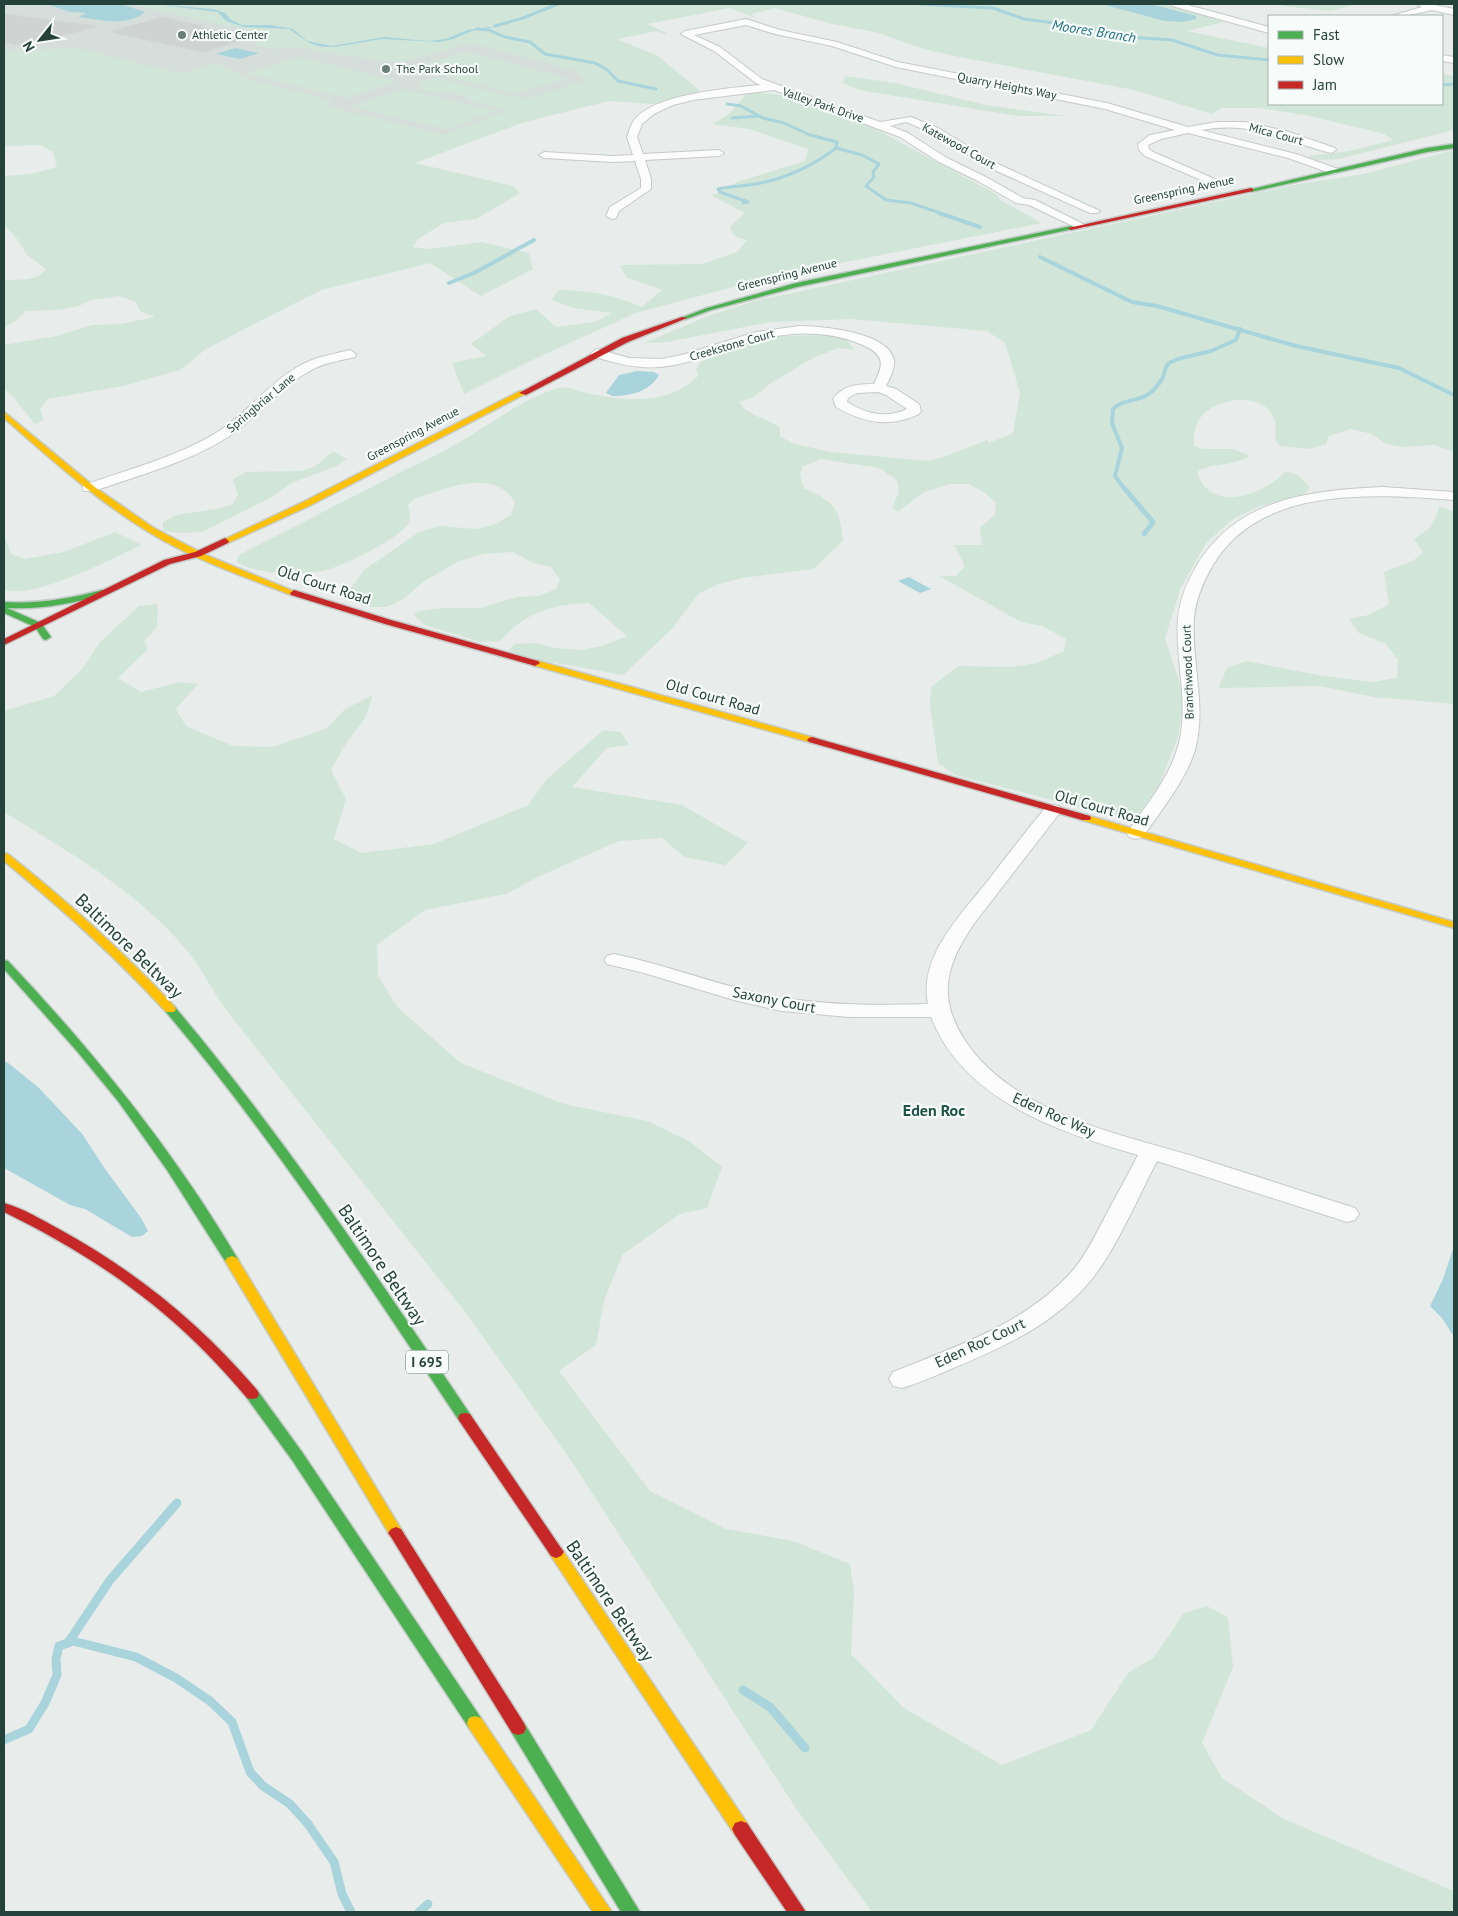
<svg xmlns="http://www.w3.org/2000/svg" width="1458" height="1916" font-family="'PT Sans',sans-serif">
  <rect width="100%" height="100%" fill="#e8edeb"/>
  <polygon fill="#d6dedb" points="4,4 378,4 663,82 515,122 456,144 4,57"/>
  <g fill="#d1e6d8">
    <path d="M130,4h1034l60,18 -37,9 82,17v56h173v-30l12,2v54l-115,29 -23,1 -8,-4 41,-5 44,-11 -9,-6 -74,-18 -50,-8h-39l-9,6 -78,-24 -180,-34 -31,-7 -44,-16 -51,-10 -53,-15 -23,6 1,3 -23,-9 -83,16 20,9 -4,1 -7,-3 -39,8 41,17 42,35 -46,13 -45,-3 -84,21 -110,41 98,23 7,7 -44,26 -32,4 -26,16 -5,8 16,2 52,-7 48,11 4,16 -52,27 -51,-33 -109,27 -115,59 -26,21 -57,16 -76,13 -7,11 4,10 -9,4 -22,-27 -9,-8v-44l53,-9 35,-11 27,-1 36,-7 -15,-6 -4,-9 -17,-6 -28,4 -12,6 -21,4 -32,1 -12,11 -10,5v-47c14,-1 33,2 42,-11l-19,-14 -9,-15 -14,-15v-49l27,-2 26,-7 -4,-15 -13,-7 -36,1v-95l73,-3 97,24h15l20,-8 12,1 29,15 81,20 -2,7 115,28 65,-25 -36,-8 -6,-5 -17,-5 -15,1 -15,-4 1,-8 18,-3 75,19 16,1 56,-18 -10,-9 -105,-28 -69,19 -56,-6 -49,-9 -19,2 -21,-3 -3,-5 4,-8z"/>
    <polygon points="1278,4 1347,4 1353,5 1331,11 1285,6"/>
    <polygon points="466,52 567,78 515,94 413,68"/>
    <polygon points="299,57 398,81 346,98 246,73"/>
    <polygon points="845,76 895,83 986,105 1066,116 1018,116 858,90 843,83"/>
    <polygon points="402,89 495,111 446,129 352,107"/>
    <path d="M748,92l34,3 90,32 124,67 4,6 42,23 -271,54 -135,36 -95,43 -77,38 -12,-31 34,-7 -15,-12 39,-28 26,-7 20,18 39,-5 17,-9 -38,-5 -23,-8 8,-10c30,0 55,5 83,17l20,-17 -36,-13 -6,-12 82,-1 35,-12 10,-12c-8,-2 -15,-3 -17,-13l15,-14 -33,-17 25,-14 68,-21 3,-12 -59,-20 -36,-5 17,-11z"/>
    <path d="M1454,150v302l-19,-7 -32,2 -17,-3 -14,-10 -22,-5 -21,7 -3,8 -17,5 -29,-3 -5,-7c9,-51 -60,-46 -76,-19 -5,8 -5,17 -5,26l9,3h30l17,7c-18,11 -38,6 -53,16 13,43 67,23 89,-1l13,5 11,12 -6,6 -44,12 -27,13 -26,23 -26,45 -16,51 19,58 -6,40 -18,48 -21,30 -25,2 -159,-41 -17,-12 -8,-58 1,-18 27,-21 53,1 26,-4 27,-12 2,-12 -24,-13 -21,-4 -82,-46h17l9,-10 -11,-21h28l-2,-18 15,-12 1,-12 -12,-11 -16,-8h-18l-26,8 -26,20 -6,-4 7,-16 -2,-12 -18,-12 -59,-9 -18,8 -2,8 4,13c31,15 35,18 39,53l-30,28 -70,9 -24,6 -21,10 -26,35 -49,46 -95,-17 -19,-8 6,-6 22,-1 17,5 27,2 21,-4 25,-10 -38,-33c-39,2 -61,8 -89,38l-19,1 -56,-17 -11,-10 4,-4 24,-3h38l37,-11 21,-1 18,-7 4,-9 -9,-13 -18,-4 -20,-11 -29,2 -25,7 -36,21 -18,16 -18,9h-23l-16,-15 16,-22 55,-38 21,-6 36,3 20,-5 15,-9 4,-12c-20,-37 -70,-14 -101,-4l-6,6c1,6 4,13 0,19 -8,14 -69,45 -86,47 -27,4 -61,4 -86,-9l3,-7c51,-26 101,-52 152,-78 25,-13 51,-24 74,-38 28,-17 58,-40 90,-50 15,-4 17,1 32,4 37,8 81,13 111,-17l-2,-7 4,-7 47,-18 30,-8 53,-1 16,4 9,11 -17,-2 -25,10 -42,25 -17,14 -15,5c8,14 29,16 41,26v8l12,7 38,9 99,9 17,-5 41,-16 2,3 24,-10 7,-40 -15,-50 -18,-12 -136,-12 -81,3 -103,20 -23,1 64,-27 47,-15 544,-117 65,-10z"/>
    <polygon points="333,451 347,459 336,466 292,483 270,498 202,532 182,533 163,531 163,522 177,515 216,509 233,504 238,495 233,479 246,472 301,471 316,466"/>
    <polygon points="1440,506 1454,512 1454,704 1374,697 1319,686 1218,688 1227,668 1246,661 1318,675 1372,682 1397,678 1398,660 1386,644 1359,633 1349,619 1368,615 1389,604 1384,572 1413,561 1423,552 1414,539 1431,527"/>
    <path d="M115,532l27,13c-27,12 -112,57 -138,44v-54l7,19 14,5 39,-7z"/>
    <path d="M158,604l-1,23 -13,14 4,8 -30,29 23,14 39,-10 18,2 -22,25 10,17 47,20 39,1 54,-18 19,-20 28,-14 -8,23 -18,24 -16,28 15,29 -12,40 27,14 73,-9 94,-39 19,-26 56,-49 18,2 8,13 -22,3 -35,39 110,18 66,38 -23,22 -41,-8 -22,-19 -43,3 -81,36 -32,17 -81,16 -48,35 1,31 20,32 63,55 103,41 83,17 42,20 33,26 -15,41 -27,6 -57,40 -19,47 -8,44 -37,26 91,120 76,38 67,12 57,23 4,27 -3,63 53,54 98,57 89,-35 37,-57 26,-16 30,-44 23,-7 21,11 5,50 -31,76 20,35 62,41 170,72v21h-582l-77,-105 -221,-342 -105,-148 -246,-311c-12,-18 -22,-38 -35,-54 -50,-61 -119,-100 -184,-140v-101l50,-15 29,-28 17,-26 39,-36z"/>
  </g>
  <g fill="#a9d4db">
    <path d="M47,4h74l24,8c-18,15 -45,8 -66,5l7,-4 -16,-1z"/>
    <polygon points="154,4 213,9 225,13 231,20 242,25 271,25 293,29 307,41 332,46 384,37 428,41 446,39 467,30 504,25 472,31 453,39 439,42 382,39 334,47 323,47 309,43 289,29 244,27 226,21 218,12"/>
    <polygon points="1101,4 1151,4 1196,16 1196,19 1182,22 1165,21"/>
    <polygon points="235,48 259,53 240,59 216,54"/>
    <path d="M637,371l17,1 5,3c-10,17 -28,21 -47,21l-6,-3 13,-18z"/>
    <polygon points="909,577 931,589 920,593 898,581"/>
    <polygon points="4,1062 7,1062 39,1088 83,1135 103,1166 141,1218 148,1231 142,1236 132,1237 85,1209 70,1205 4,1168"/>
    <polygon points="1454,1246 1454,1337 1442,1318 1430,1306 1443,1279"/>
  </g>
  <g fill="none" stroke-linecap="round" stroke-linejoin="round">
    <g stroke="#a9d4db" stroke-width="3">
      <polyline points="919,4 993,8 1024,19 1084,27 1129,37 1172,40 1218,55 1269,60"/>
      <polyline points="495,26 523,18 558,4"/>
      <polyline points="477,29 489,30 505,37 530,42 545,54 595,63 606,69 618,81 656,89"/>
      <polyline points="1442,85 1454,84"/>
      <polyline points="727,104 741,106 763,118 784,123 810,135 837,142 836,148 862,155 879,164 873,172 874,177 866,186 886,200 911,203 943,214"/>
      <polyline points="732,118 760,116"/>
      <path d="M743,203l5,-1 -28,-10 -2,-3c14,-3 29,-3 43,-6 28,-6 53,-18 75,-35"/>
    </g>
    <g stroke="#a9d4db" stroke-width="4">
      <polyline points="939,213 980,227"/>
      <polyline points="1040,257 1132,302 1157,306 1296,346 1399,368 1454,395"/>
      <polyline points="449,283 474,273 534,240"/>
      <path d="M1126,491l-11,-15 7,-28 -10,-25 1,-14c9,-10 26,-7 37,-16 5,-4 10,-10 13,-16 3,-6 1,-10 6,-14l9,-4 33,-8 25,-11 4,-11"/>
    </g>
    <polyline stroke="#a9d4db" stroke-width="5" points="1125,489 1153,522 1144,534"/>
    <g stroke="#a9d4db" stroke-width="9">
      <polyline points="68,1643 110,1580 177,1503"/>
      <polyline points="743,1690 770,1707 805,1748"/>
      <polyline points="4,1740 29,1729 45,1703 57,1675 56,1659 59,1646 73,1641 136,1657 176,1678 210,1701 232,1722 250,1772 263,1786 290,1804 308,1824 334,1862 342,1894 351,1912"/>
      <polyline points="419,1912 428,1904"/>
    </g>
  </g>
  <g fill="#cfd4d2" stroke="#d1d6d4">
    <polygon points="4,14 96,26 96,27 22,46 4,42"/>
    <polygon points="162,17 202,26 200,27 245,36 235,40 240,41 204,52 109,32"/>
  </g>
  <g fill="none" stroke-linecap="round" stroke-linejoin="round">
    <g stroke="#c5cac8" stroke-width="2">
      <g id="street">
        <polygon points="1171,4 1184,4 1269,27 1269,33 1172,6"/>
        <polygon points="1416,4 1430,4 1454,9 1454,15 1432,10 1405,16 1391,16 1422,7"/>
        <path d="M746,19l34,11 57,12 61,20 209,41 81,24 29,-5h28l41,9 49,17 1,2 -5,3c-49,-12 -76,-33 -130,-23l95,24 42,15 1,2 -5,3 -4,-1 -42,-15 -100,-25 -27,6 -13,6 1,4 4,3 64,28 1,2 -5,3 -68,-29 -6,-6 -1,-6 12,-9 25,-5 -70,-21 -209,-42 -64,-21 -57,-12 -29,-9 -52,10 26,12 42,32 118,43 31,-5 27,11 60,36 102,47 -2,2h-8l-100,-45 -60,-36 -24,-10 -16,4 18,7 39,25 39,19 37,21 12,2 52,26 -2,2h-8l-48,-23 -13,-2 -38,-22 -39,-19 -39,-25 -126,-47 -81,10 -20,5 -19,9 -12,10 -5,13 6,17 76,-4 5,3 -5,3 -74,4 6,19v10l-32,22 -3,7 -4,1 -6,-3 4,-9 31,-19v-9l-6,-18 -22,1 -69,-4 -5,-3 5,-3 69,4 20,-1 -6,-18c2,-5 3,-10 6,-15 17,-28 97,-34 128,-37l-5,-2 -42,-32 -33,-17 4,-3z"/>
        <polygon points="1442,55 1454,57 1454,63 1442,61"/>
        <path d="M799,326c22,0 90,6 95,34 1,9 -4,18 -8,26l10,3 23,15 2,7 -2,3c-30,14 -55,9 -83,-7l-3,-8c10,-14 25,-15 41,-15 10,-20 11,-29 -11,-39 -41,-18 -85,-13 -126,1 -25,8 -51,19 -77,21 -23,2 -46,-4 -68,-11l-1,-3 6,-4 32,9 32,1 21,-4 74,-23zM878,392l8,3 21,14c-21,10 -40,5 -60,-7l1,-4 9,-5z"/>
        <path d="M350,350l6,4 -1,3c-17,4 -33,6 -47,15 -30,17 -51,46 -80,65 -41,26 -89,38 -134,54h-10l-2,-3 2,-3c45,-16 94,-28 135,-54 29,-19 50,-48 80,-65 16,-9 34,-12 51,-16z"/>
        <path d="M1383,487l71,5v8c-80,-6 -194,-15 -241,65 -10,17 -17,33 -19,53 -3,44 13,88 1,132 -10,32 -34,60 -52,87l-7,2 -7,-2 -2,-4c20,-29 46,-59 53,-95 8,-40 -5,-80 -2,-120 2,-20 9,-36 19,-53 41,-67 114,-75 186,-78z"/>
        <path d="M1053,805l6,1 3,4 -86,111c-29,41 -40,74 -12,118 48,74 154,95 232,118 53,17 106,34 159,51l4,6 -4,6 -8,2 -190,-61c-19,36 -41,89 -66,119 -36,44 -89,68 -140,89 -16,7 -32,14 -49,19l-9,-2 -4,-7 4,-7c64,-26 135,-49 181,-103 14,-17 23,-37 33,-56 10,-19 21,-38 31,-58 -79,-23 -174,-54 -207,-138h-82l-67,-6 -48,-11 -90,-27 -37,-9 -3,-4 3,-4 7,-2c50,10 97,29 147,40 55,11 111,12 167,10 -10,-49 35,-91 62,-126 18,-24 37,-48 57,-72z"/>
      </g>
    </g>
    <g stroke="#c3cbc8" stroke-width="3">
      <g id="fast">
        <polygon points="1454,144 1454,148 1427,152 1251,192 1248,190 1427,148"/>
        <polygon points="1071,226 1073,227 1073,229 797,287 711,310 686,319 681,318 707,308 796,283"/>
        <path d="M102,590l3,1v4c-32,8 -64,15 -98,13l34,15 10,14 -5,3 -3,-1 -8,-12 -31,-14v-11c34,2 65,-3 98,-12z"/>
        <path d="M4,960l4,1c87,92 166,190 231,300l-2,3h-10l-60,-94 -49,-69 -42,-51 -72,-81z"/>
        <path d="M170,1005l4,1c109,129 202,269 296,408l2,4 -2,4 -5,1 -5,-1c-94,-141 -185,-281 -294,-410l-2,-3 2,-3z"/>
        <polygon points="252,1389 257,1390 302,1452 481,1718 483,1723 481,1728 475,1730 469,1728 292,1460 247,1398 245,1394 247,1390"/>
        <polygon points="518,1721 524,1723 640,1912 621,1912 512,1733 510,1728 512,1723"/>
      </g>
    </g>
    <g stroke="#c3cbc8" stroke-width="3">
      <g id="slow">
        <polygon points="520,391 527,393 309,506 228,543 222,543 221,541 303,502"/>
        <path d="M4,412l92,76 58,40 52,27 92,38 -1,2h-6c-43,-17 -87,-32 -127,-54 -59,-33 -110,-79 -160,-123z"/>
        <polygon points="535,660 815,738 817,740 815,742 809,742 532,665 532,661"/>
        <polygon points="1086,815 1454,922 1454,928 1082,820 1081,818 1082,816"/>
        <path d="M4,853l4,1c59,47 115,97 166,152l2,3 -2,3h-8c-50,-55 -105,-104 -162,-151z"/>
        <polygon points="232,1256 237,1258 401,1529 404,1533 401,1537 396,1539 391,1537 225,1261 227,1258"/>
        <polygon points="556,1546 561,1548 747,1823 750,1829 747,1835 741,1837 735,1835 551,1556 548,1552 551,1548"/>
        <polygon points="475,1716 481,1718 612,1912 593,1912 469,1728 467,1723 469,1718"/>
      </g>
    </g>
    <g stroke="#c3cbc8" stroke-width="3">
      <g id="jam">
        <polygon points="1251,188 1253,189 1253,191 1071,230 1068,228"/>
        <polygon points="682,317 687,318 628,342 526,395 519,393 622,338"/>
        <polygon points="225,538 229,541 228,543 201,556 170,564 4,645 4,639 164,560 195,552"/>
        <polygon points="294,590 391,620 538,661 540,663 535,666 532,665 385,624 291,595 290,593"/>
        <polygon points="812,737 1090,816 1091,818 1090,820 1082,820 809,742 807,740 809,738"/>
        <path d="M4,1203c19,5 38,17 55,26 78,43 141,94 198,161l2,4 -2,4 -5,1 -5,-1c-71,-85 -144,-137 -243,-186z"/>
        <polygon points="465,1413 470,1414 561,1548 564,1552 561,1556 556,1558 551,1556 460,1422 458,1418 460,1414"/>
        <polygon points="396,1527 401,1529 524,1723 526,1728 524,1733 518,1735 512,1733 391,1537 388,1533 391,1529"/>
        <polygon points="741,1821 747,1823 806,1912 787,1912 735,1835 732,1829 735,1823"/>
      </g>
    </g>
    <use href="#street" fill="#fcfcfc" fill-rule="evenodd"/>
    <use href="#fast" fill="#4caf50" fill-rule="evenodd"/>
    <use href="#slow" fill="#ffc107" fill-rule="evenodd"/>
    <use href="#jam" fill="#c62828" fill-rule="evenodd"/>
  </g>
  <g fill="#697e78" stroke="#f7fbf9" stroke-width="2">
    <circle cx="182" cy="35" r="5"/>
    <circle cx="386" cy="69" r="5"/>
  </g>
  <g text-anchor="middle" stroke-width="4.5" stroke-linejoin="round" paint-order="stroke">
    <g font-size="12" fill="#24423a" stroke="#f7fbf9" text-anchor="start">
      <text x="192" y="39">Athletic Center</text>
      <text x="396" y="73">The Park School</text>
    </g>
    <g font-size="12" fill="#24423a" stroke="#f7fbf9">
      <text transform="translate(1007 86) rotate(11)" y="4">Quarry Heights Way</text>
      <text transform="translate(823 105) rotate(19)" y="4">Valley Park Drive</text>
      <text transform="translate(1276 134) rotate(15)" y="4">Mica Court</text>
      <text transform="translate(959 146) rotate(29)" y="4">Katewood Court</text>
      <text transform="translate(1184 190) rotate(-12)" y="4">Greenspring Avenue</text>
      <text transform="translate(787 275) rotate(-14)" y="4">Greenspring Avenue</text>
      <text transform="translate(732 345) rotate(-16)" y="4">Creekstone Court</text>
      <text transform="translate(261 403) rotate(-40)" y="4">Springbriar Lane</text>
      <text transform="translate(413 434) rotate(-28)" y="4">Greenspring Avenue</text>
      <text transform="translate(1188 672) rotate(-92)" y="4">Branchwood Court</text>
    </g>
    <g font-size="14" font-style="italic" fill="#1c6f80" stroke="#f7fbf9">
      <text transform="translate(1094 31) rotate(9)" y="5">Moores Branch</text>
    </g>
    <rect fill="#f7fbf9" stroke="#637a73" stroke-width="1" x="406" y="1350.5" width="42" height="23" rx="4"/>
    <g font-size="14" font-weight="bold" fill="#24423a">
      <text x="427" y="1367">I 695</text>
    </g>
    <g font-size="15" fill="#24423a" stroke="#f7fbf9">
      <text transform="translate(324 585) rotate(18)" y="5">Old Court Road</text>
      <text transform="translate(713 697) rotate(16)" y="5">Old Court Road</text>
      <text transform="translate(1102 808) rotate(16)" y="5">Old Court Road</text>
      <text transform="translate(774 1000) rotate(11)" y="5">Saxony Court</text>
      <text transform="translate(1054 1115) rotate(24)" y="5">Eden Roc Way</text>
      <text transform="translate(980 1343) rotate(-25)" y="5">Eden Roc Court</text>
    </g>
    <g font-size="16" font-weight="bold" fill="#1f5548" stroke="#f7fbf9">
      <text x="934" y="1116">Eden Roc</text>
    </g>
    <g font-size="18" fill="#24423a" stroke="#f7fbf9">
      <text transform="translate(129 946) rotate(44)" y="6">Baltimore Beltway</text>
      <text transform="translate(382 1265) rotate(56)" y="6">Baltimore Beltway</text>
      <text transform="translate(610 1601) rotate(56)" y="6">Baltimore Beltway</text>
    </g>
  </g>
  <rect width="1458" height="1916" fill="none" stroke="#24423a" stroke-width="10"/>
  <rect x="1268" y="15" width="175" height="90" fill="#f7fbf9" stroke="#a3b1ad"/>
  <rect x="1278" y="31" width="25" height="8" fill="#4caf50" stroke="#a3b1ad"/>
  <text x="1313" y="40" font-size="15" fill="#24423a">Fast</text>
  <rect x="1278" y="56" width="25" height="8" fill="#ffc107" stroke="#a3b1ad"/>
  <text x="1313" y="65" font-size="15" fill="#24423a">Slow</text>
  <rect x="1278" y="81" width="25" height="8" fill="#c62828" stroke="#a3b1ad"/>
  <text x="1313" y="90" font-size="15" fill="#24423a">Jam</text>
  <g transform="translate(40 40) rotate(240)" stroke="#f7fbf9" stroke-width="4" paint-order="stroke">
  <path d="M0-4L9 19L0 12L-9 19Z" fill="#24423a"/>
  <text y="-8" font-size="14" font-weight="bold" text-anchor="middle" fill="#24423a">N</text>
  </g>
</svg>
